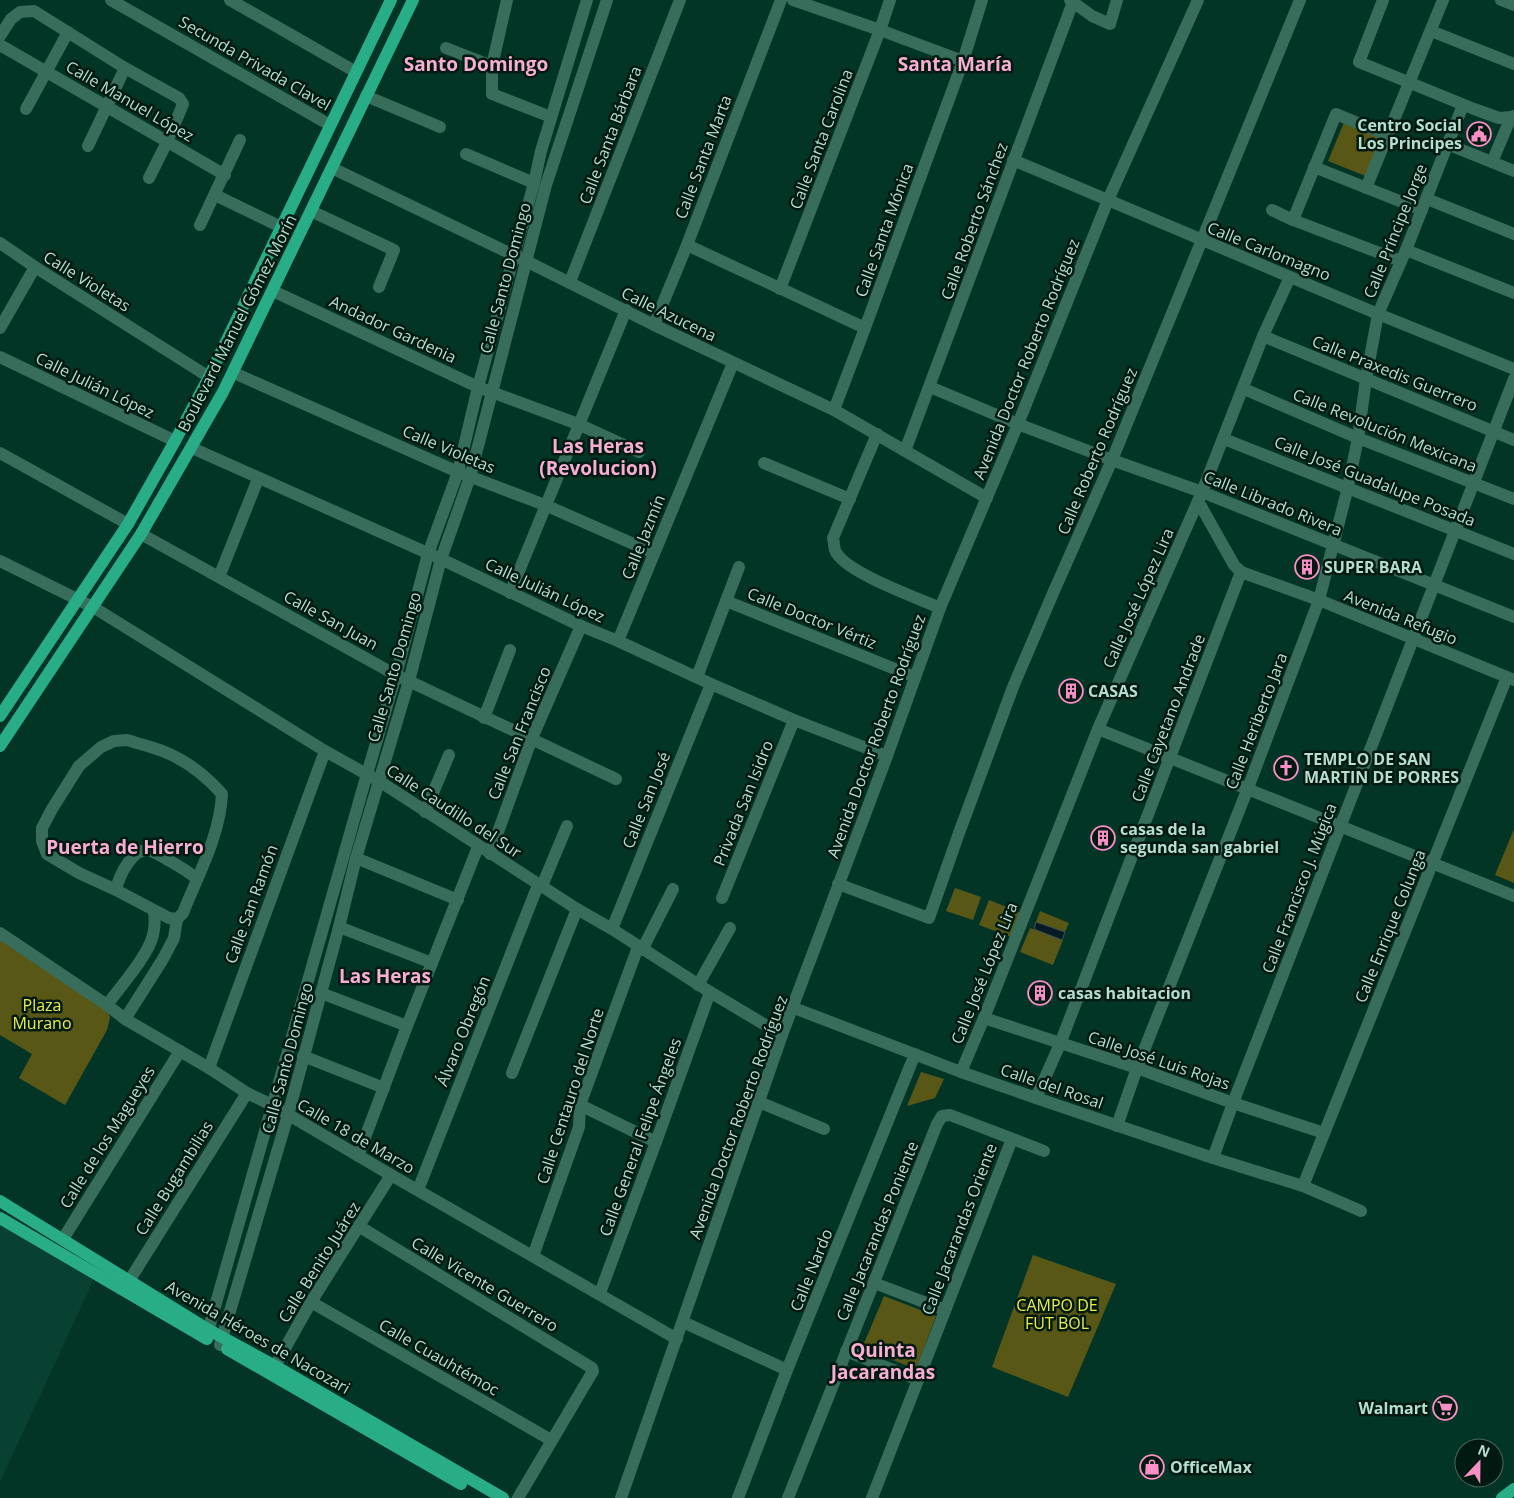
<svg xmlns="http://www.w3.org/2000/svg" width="1514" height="1498" font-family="'Open Sans',sans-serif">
  <rect width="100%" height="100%" fill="#033527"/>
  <polygon fill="#084131" points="0,1224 94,1279 0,1482"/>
  <g fill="#585716">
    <polygon points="1345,120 1385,136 1368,177 1328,161"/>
    <polygon points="1514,829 1514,883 1495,875"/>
    <polygon points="955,888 981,897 973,920 946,911"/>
    <polygon points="989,900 1022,913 1011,937 979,925"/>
    <polygon points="1040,911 1069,923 1065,932 1036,922"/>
    <polygon points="1030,928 1063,940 1053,965 1020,952"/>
    <polygon points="0,939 106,1009 110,1017 107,1030 65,1105 19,1078 32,1054 0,1035"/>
    <polygon points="921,1072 944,1079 935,1098 907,1106"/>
    <polygon points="1033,1255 1116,1284 1068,1397 992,1367"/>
    <polygon points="884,1296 936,1316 916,1369 862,1348"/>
  </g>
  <polygon fill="#071922" stroke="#3c5456" points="1036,922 1065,932 1062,940 1034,929"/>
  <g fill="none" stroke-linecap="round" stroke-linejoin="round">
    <g stroke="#376d5a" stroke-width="12">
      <polyline points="111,0 330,125"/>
      <polyline points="230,0 356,72"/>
      <polyline points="507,0 492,66 492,94 551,117"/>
      <polyline points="793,0 880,30 963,61"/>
      <polyline points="1070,0 1092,16 1110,24 1117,0"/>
      <polyline points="1383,0 1359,62 1474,109 1499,118 1511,117"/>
      <polyline points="1501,0 1514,5"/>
      <polyline points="1431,31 1514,64"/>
      <polyline points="0,36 11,19 20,12 34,11 125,68 179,98 183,104 181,109 167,142 149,178"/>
      <polyline points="0,45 225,175"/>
      <polyline points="446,48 492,66"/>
      <polyline points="366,96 440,127"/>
      <polyline points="26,109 68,32"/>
      <polyline points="1447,144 1514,171"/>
      <polyline points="88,146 125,68"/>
      <polyline points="466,154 534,183"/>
      <polyline points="1013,160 1378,314 1514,369"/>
      <polyline points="1492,162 1511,117 1514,116"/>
      <polyline points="1314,167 1422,210"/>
      <polyline points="332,168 526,261 654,325 834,410 987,498"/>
      <polyline points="1366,188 1443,0"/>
      <polyline points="215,195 281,227"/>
      <polyline points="1427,199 1514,234"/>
      <polyline points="1272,210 1293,220 1401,261"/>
      <polyline points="311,211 394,250 379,287"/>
      <polyline points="1293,220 1336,114 1387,135"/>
      <polyline points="200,225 240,140"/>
      <polyline points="0,243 35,267 209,377"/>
      <polyline points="687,245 865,328"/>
      <polyline points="1406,250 1514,293"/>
      <polyline points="570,282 680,0"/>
      <polyline points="780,289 880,30 890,0"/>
      <polyline points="273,291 478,387 578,424 639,452"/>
      <polyline points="654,325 687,245 781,0"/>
      <polyline points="0,328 35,267"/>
      <polyline points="1263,336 1514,440"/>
      <polyline points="0,357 175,441"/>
      <polyline points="234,373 458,472 545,505 654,553"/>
      <polyline points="930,387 1018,424 1112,460 1202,492 1514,617"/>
      <polyline points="1244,389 1358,438 1514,499"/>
      <polyline points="834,410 865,328 963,61 982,0"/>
      <path d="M877,434l-44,104c1,4 1,9 2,12 8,22 83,48 105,58"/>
      <polyline points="1224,439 1514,554"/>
      <polyline points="192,448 441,559 581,626 618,641 711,684 794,720 887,756"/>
      <polyline points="905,451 1073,2"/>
      <polyline points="0,453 128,524"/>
      <polyline points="764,463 850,499"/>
      <polyline points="1198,501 1234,565 1241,572 1319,600 1514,680"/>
      <polyline points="141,534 396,675 616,779"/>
      <polyline points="0,561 93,607 325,751 379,781 577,909 612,929 710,992 782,1035"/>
      <polyline points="219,577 258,479"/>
      <polyline points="510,593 626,310"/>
      <polyline points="726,601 915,677"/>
      <polyline points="618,641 733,363"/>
      <polyline points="697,677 739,567"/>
      <polyline points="484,718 510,650"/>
      <polyline points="1098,729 1514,896"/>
      <path d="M127,740c12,4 26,7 38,12 22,9 42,25 57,42 -2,42 -24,81 -39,119l-6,6 -8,-1 -53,-28 -37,-17 -32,-19 -5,-13v-13l10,-19 27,-43 22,-19 13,-6z"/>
      <polyline points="425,812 449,755"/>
      <polyline points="490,854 532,738 581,626"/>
      <polyline points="356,858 458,900"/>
      <polyline points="838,884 929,918 959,833 1013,687 1054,591 1112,460 1300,0"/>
      <polyline points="542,886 567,826"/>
      <path d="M116,890c3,-14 17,-45 35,-39 6,2 12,6 17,9 11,6 20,11 29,19"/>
      <polyline points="722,898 794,720"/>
      <polyline points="339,927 432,963"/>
      <polyline points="612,929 711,684"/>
      <polyline points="0,933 107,1005 125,1019 209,1068 247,1093 272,1105 391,1175 677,1339"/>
      <polyline points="642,950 673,889"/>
      <polyline points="698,985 730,928"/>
      <polyline points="321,993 407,1026"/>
      <path d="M107,1005c13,-18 41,-49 46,-70 2,-8 2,-16 1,-24"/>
      <polyline points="794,1008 961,1072 1036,1098 1213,1158 1303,1186 1361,1211"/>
      <polyline points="984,1018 1137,1068 1233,1103 1324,1133"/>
      <polyline points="125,1019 163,959 174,938 177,919"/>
      <polyline points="303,1056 384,1088"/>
      <polyline points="209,1068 325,751"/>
      <polyline points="961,1072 984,1018 1098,729 1202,492 1263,336 1290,277"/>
      <polyline points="512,1073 577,909"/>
      <polyline points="1036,1098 1060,1044 1241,572"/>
      <polyline points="759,1102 824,1129"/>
      <polyline points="580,1105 656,1142"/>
      <polyline points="1117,1126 1137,1068 1248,788 1319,600 1348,487 1358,438 1366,379 1378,314 1406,250 1463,105"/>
      <polyline points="358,1156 407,1026 478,847"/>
      <polyline points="1213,1158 1233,1103 1514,379"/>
      <polyline points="1303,1186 1507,677"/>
      <polyline points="418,1190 538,885"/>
      <polyline points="360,1227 592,1368 593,1371 518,1498"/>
      <polyline points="63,1239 180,1051"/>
      <polyline points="533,1256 579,1127 580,1105 638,947"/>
      <polyline points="129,1281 247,1093"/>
      <polyline points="874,1283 945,1310"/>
      <polyline points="600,1293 656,1142 710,992"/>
      <polyline points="311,1302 551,1440"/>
      <polyline points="683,1322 787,1370"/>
      <polyline points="206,1338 367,774 396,675 428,554 458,472 478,387 534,183 541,151 587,0"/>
      <polyline points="220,1345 288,1115 339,927 356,858 409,681 441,559 470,477 546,185 607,0"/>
      <polyline points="846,1351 918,1380"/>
      <polyline points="275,1366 311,1302 391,1175"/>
      <polyline points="621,1498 782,1035 887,756 940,608 1018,424 1108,200 1198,0"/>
      <polyline points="738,1498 787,1370 915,1054"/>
      <polyline points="788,1498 937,1124 942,1116 950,1115 1044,1151"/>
      <polyline points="872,1498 1012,1139"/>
    </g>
    <g stroke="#28ad87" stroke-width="12">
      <polyline points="0,716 128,524 175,441 209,377 391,0"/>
      <polyline points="0,746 141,534 223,392 413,0"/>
      <polyline points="0,1201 209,1330 275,1366 503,1498"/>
      <polyline points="0,1218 207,1339"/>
      <polyline points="227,1349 461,1484"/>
      <polyline points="1502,1498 1514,1489"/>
    </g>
  </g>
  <defs>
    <g id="civic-ring" transform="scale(1.25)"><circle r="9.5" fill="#011a11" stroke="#fa8fc6" stroke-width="1.5"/><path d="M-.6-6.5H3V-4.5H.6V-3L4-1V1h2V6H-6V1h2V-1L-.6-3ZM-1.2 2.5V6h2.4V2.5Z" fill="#fa8fc6"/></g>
    <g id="building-ring" transform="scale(1.25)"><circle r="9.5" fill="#011a11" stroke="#fa8fc6" stroke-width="1.5"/><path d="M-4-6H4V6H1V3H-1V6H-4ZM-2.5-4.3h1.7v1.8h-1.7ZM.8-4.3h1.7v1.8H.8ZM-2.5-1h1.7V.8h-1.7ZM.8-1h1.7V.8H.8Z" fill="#fa8fc6"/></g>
    <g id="church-ring" transform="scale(1.25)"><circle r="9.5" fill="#011a11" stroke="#fa8fc6" stroke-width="1.5"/><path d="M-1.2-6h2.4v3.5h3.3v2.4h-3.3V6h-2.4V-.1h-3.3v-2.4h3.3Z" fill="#fa8fc6"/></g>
    <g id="supermarket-ring" transform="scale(1.25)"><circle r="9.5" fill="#011a11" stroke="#fa8fc6" stroke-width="1.5"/><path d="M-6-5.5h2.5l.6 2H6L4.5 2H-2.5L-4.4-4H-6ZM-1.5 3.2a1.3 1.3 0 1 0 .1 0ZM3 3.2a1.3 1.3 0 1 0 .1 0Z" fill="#fa8fc6"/></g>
    <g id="shop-ring" transform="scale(1.25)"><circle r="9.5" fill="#011a11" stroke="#fa8fc6" stroke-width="1.5"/><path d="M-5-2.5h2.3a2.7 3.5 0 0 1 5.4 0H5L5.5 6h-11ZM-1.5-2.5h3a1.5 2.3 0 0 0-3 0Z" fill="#fa8fc6"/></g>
  </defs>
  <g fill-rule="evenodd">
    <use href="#civic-ring" x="1479" y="134"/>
    <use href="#building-ring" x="1307" y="567"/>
    <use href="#building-ring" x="1071" y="691"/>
    <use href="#church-ring" x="1286" y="768"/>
    <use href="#building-ring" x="1103" y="838"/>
    <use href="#building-ring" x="1040" y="993"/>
    <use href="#supermarket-ring" x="1445" y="1408"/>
    <use href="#shop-ring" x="1152" y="1467"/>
  </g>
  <g text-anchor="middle" stroke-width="5" stroke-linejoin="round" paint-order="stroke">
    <g font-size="16" fill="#b6dece" stroke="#011a11">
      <text transform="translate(255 63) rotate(30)" y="6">Secunda Privada Clavel</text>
      <text transform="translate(130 101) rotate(30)" y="6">Calle Manuel López</text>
      <text transform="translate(610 135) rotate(-69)" y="6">Calle Santa Bárbara</text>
      <text transform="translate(821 139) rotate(-69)" y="6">Calle Santa Carolina</text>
      <text transform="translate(703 157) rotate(-69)" y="6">Calle Santa Marta</text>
      <text transform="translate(974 221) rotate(-70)" y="6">Calle Roberto Sánchez</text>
      <text transform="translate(884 230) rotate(-70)" y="6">Calle Santa Mónica</text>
      <text transform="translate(1395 231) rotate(-68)" y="6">Calle Príncipe Jorge</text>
      <text transform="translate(1269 251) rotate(22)" y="6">Calle Carlomagno</text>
      <text transform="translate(505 278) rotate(-75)" y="6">Calle Santo Domingo</text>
      <text transform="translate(87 281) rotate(32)" y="6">Calle Violetas</text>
      <text transform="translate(669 314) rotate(26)" y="6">Calle Azucena</text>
      <text transform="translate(237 323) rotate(-63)" y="6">Boulevard Manuel Gómez Morín</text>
      <text transform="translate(393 329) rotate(25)" y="6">Andador Gardenia</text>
      <text transform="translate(1026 359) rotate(-68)" y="6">Avenida Doctor Roberto Rodríguez</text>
      <text transform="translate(1395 373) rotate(22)" y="6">Calle Praxedis Guerrero</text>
      <text transform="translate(95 385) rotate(26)" y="6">Calle Julián López</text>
      <text transform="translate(1385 430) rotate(22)" y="6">Calle Revolución Mexicana</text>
      <text transform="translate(449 449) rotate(23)" y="6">Calle Violetas</text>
      <text transform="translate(1097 451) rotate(-67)" y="6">Calle Roberto Rodríguez</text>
      <text transform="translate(1375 481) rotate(22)" y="6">Calle José Guadalupe Posada</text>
      <text transform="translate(1273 503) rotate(22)" y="6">Calle Librado Rivera</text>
      <text transform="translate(643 537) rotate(-68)" y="6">Calle Jazmín</text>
      <text transform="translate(545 590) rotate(25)" y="6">Calle Julián López</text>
      <text transform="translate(1138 598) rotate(-66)" y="6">Calle José López Lira</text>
      <text transform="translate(1401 617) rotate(22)" y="6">Avenida Refugio</text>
      <text transform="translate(812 618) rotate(22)" y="6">Calle Doctor Vértiz</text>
      <text transform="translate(331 620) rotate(29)" y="6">Calle San Juan</text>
      <text transform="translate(394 667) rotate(-74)" y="6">Calle Santo Domingo</text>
      <text transform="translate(1168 718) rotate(-69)" y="6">Calle Cayetano Andrade</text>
      <text transform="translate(1256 721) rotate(-69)" y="6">Calle Heriberto Jara</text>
      <text transform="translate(519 733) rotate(-68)" y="6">Calle San Francisco</text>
      <text transform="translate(876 736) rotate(-70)" y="6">Avenida Doctor Roberto Rodríguez</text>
      <text transform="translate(646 800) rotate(-68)" y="6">Calle San José</text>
      <text transform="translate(743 803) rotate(-68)" y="6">Privada San Isidro</text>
      <text transform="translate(454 811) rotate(33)" y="6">Calle Caudillo del Sur</text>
      <text transform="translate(1299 888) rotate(-69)" y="6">Calle Francisco J. Múgica</text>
      <text transform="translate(251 904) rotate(-70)" y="6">Calle San Ramón</text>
      <text transform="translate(1390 926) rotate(-68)" y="6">Calle Enrique Colunga</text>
      <text transform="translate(984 973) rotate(-68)" y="6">Calle José López Lira</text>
      <text transform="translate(463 1031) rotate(-68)" y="6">Álvaro Obregón</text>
      <text transform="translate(287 1058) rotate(-75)" y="6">Calle Santo Domingo</text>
      <text transform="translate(1159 1060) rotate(19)" y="6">Calle José Luis Rojas</text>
      <text transform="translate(1052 1086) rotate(19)" y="6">Calle del Rosal</text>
      <text transform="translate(570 1096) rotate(-72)" y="6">Calle Centauro del Norte</text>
      <text transform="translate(738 1117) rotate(-70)" y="6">Avenida Doctor Roberto Rodríguez</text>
      <text transform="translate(356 1136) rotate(30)" y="6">Calle 18 de Marzo</text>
      <text transform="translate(107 1137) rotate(-58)" y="6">Calle de los Magueyes</text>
      <text transform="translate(640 1137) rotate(-70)" y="6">Calle General Felipe Ángeles</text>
      <text transform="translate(174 1178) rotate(-58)" y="6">Calle Bugambilias</text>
      <text transform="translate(959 1229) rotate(-69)" y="6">Calle Jacarandas Oriente</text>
      <text transform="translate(877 1231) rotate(-68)" y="6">Calle Jacarandas Poniente</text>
      <text transform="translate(319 1262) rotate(-58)" y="6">Calle Benito Juárez</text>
      <text transform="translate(811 1270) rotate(-68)" y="6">Calle Nardo</text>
      <text transform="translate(485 1284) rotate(31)" y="6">Calle Vicente Guerrero</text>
      <text transform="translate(258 1337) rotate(30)" y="6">Avenida Héroes de Nacozari</text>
      <text transform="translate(439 1357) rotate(30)" y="6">Calle Cuauhtémoc</text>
    </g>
    <g font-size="16" font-weight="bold" fill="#b6dece" stroke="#011a11" text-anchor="start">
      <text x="1462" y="131" text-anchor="end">Centro Social<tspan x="1462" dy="18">Los Principes</tspan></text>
      <text x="1324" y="573">SUPER BARA</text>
      <text x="1088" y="697">CASAS</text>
      <text x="1304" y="765">TEMPLO DE SAN<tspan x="1304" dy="18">MARTIN DE PORRES</tspan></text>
      <text x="1120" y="835">casas de la<tspan x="1120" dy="18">segunda san gabriel</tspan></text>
      <text x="1058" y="999">casas habitacion</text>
      <text x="1428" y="1414" text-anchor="end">Walmart</text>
      <text x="1170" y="1473">OfficeMax</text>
    </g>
    <g font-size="16" fill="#eeed48" stroke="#011a11">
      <text x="42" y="1011">Plaza<tspan x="42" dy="18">Murano</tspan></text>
      <text x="1057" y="1311">CAMPO DE<tspan x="1057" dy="18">FUT BOL</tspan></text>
    </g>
    <g font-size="19" font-weight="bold" fill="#f9add2" stroke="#011a11">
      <text x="476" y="71">Santo Domingo</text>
      <text x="955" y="71">Santa María</text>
      <text x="598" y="453">Las Heras<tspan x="598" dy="22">(Revolucion)</tspan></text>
      <text x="125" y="854">Puerta de Hierro</text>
      <text x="385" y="983">Las Heras</text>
      <text x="883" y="1357">Quinta<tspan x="883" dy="22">Jacarandas</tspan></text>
    </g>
  </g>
  <g transform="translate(1479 1463) rotate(22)"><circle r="24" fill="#011a11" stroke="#49685d"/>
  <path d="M0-4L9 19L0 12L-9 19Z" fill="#fa8fc6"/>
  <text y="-8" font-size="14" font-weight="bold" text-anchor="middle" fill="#b6dece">N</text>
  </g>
</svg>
